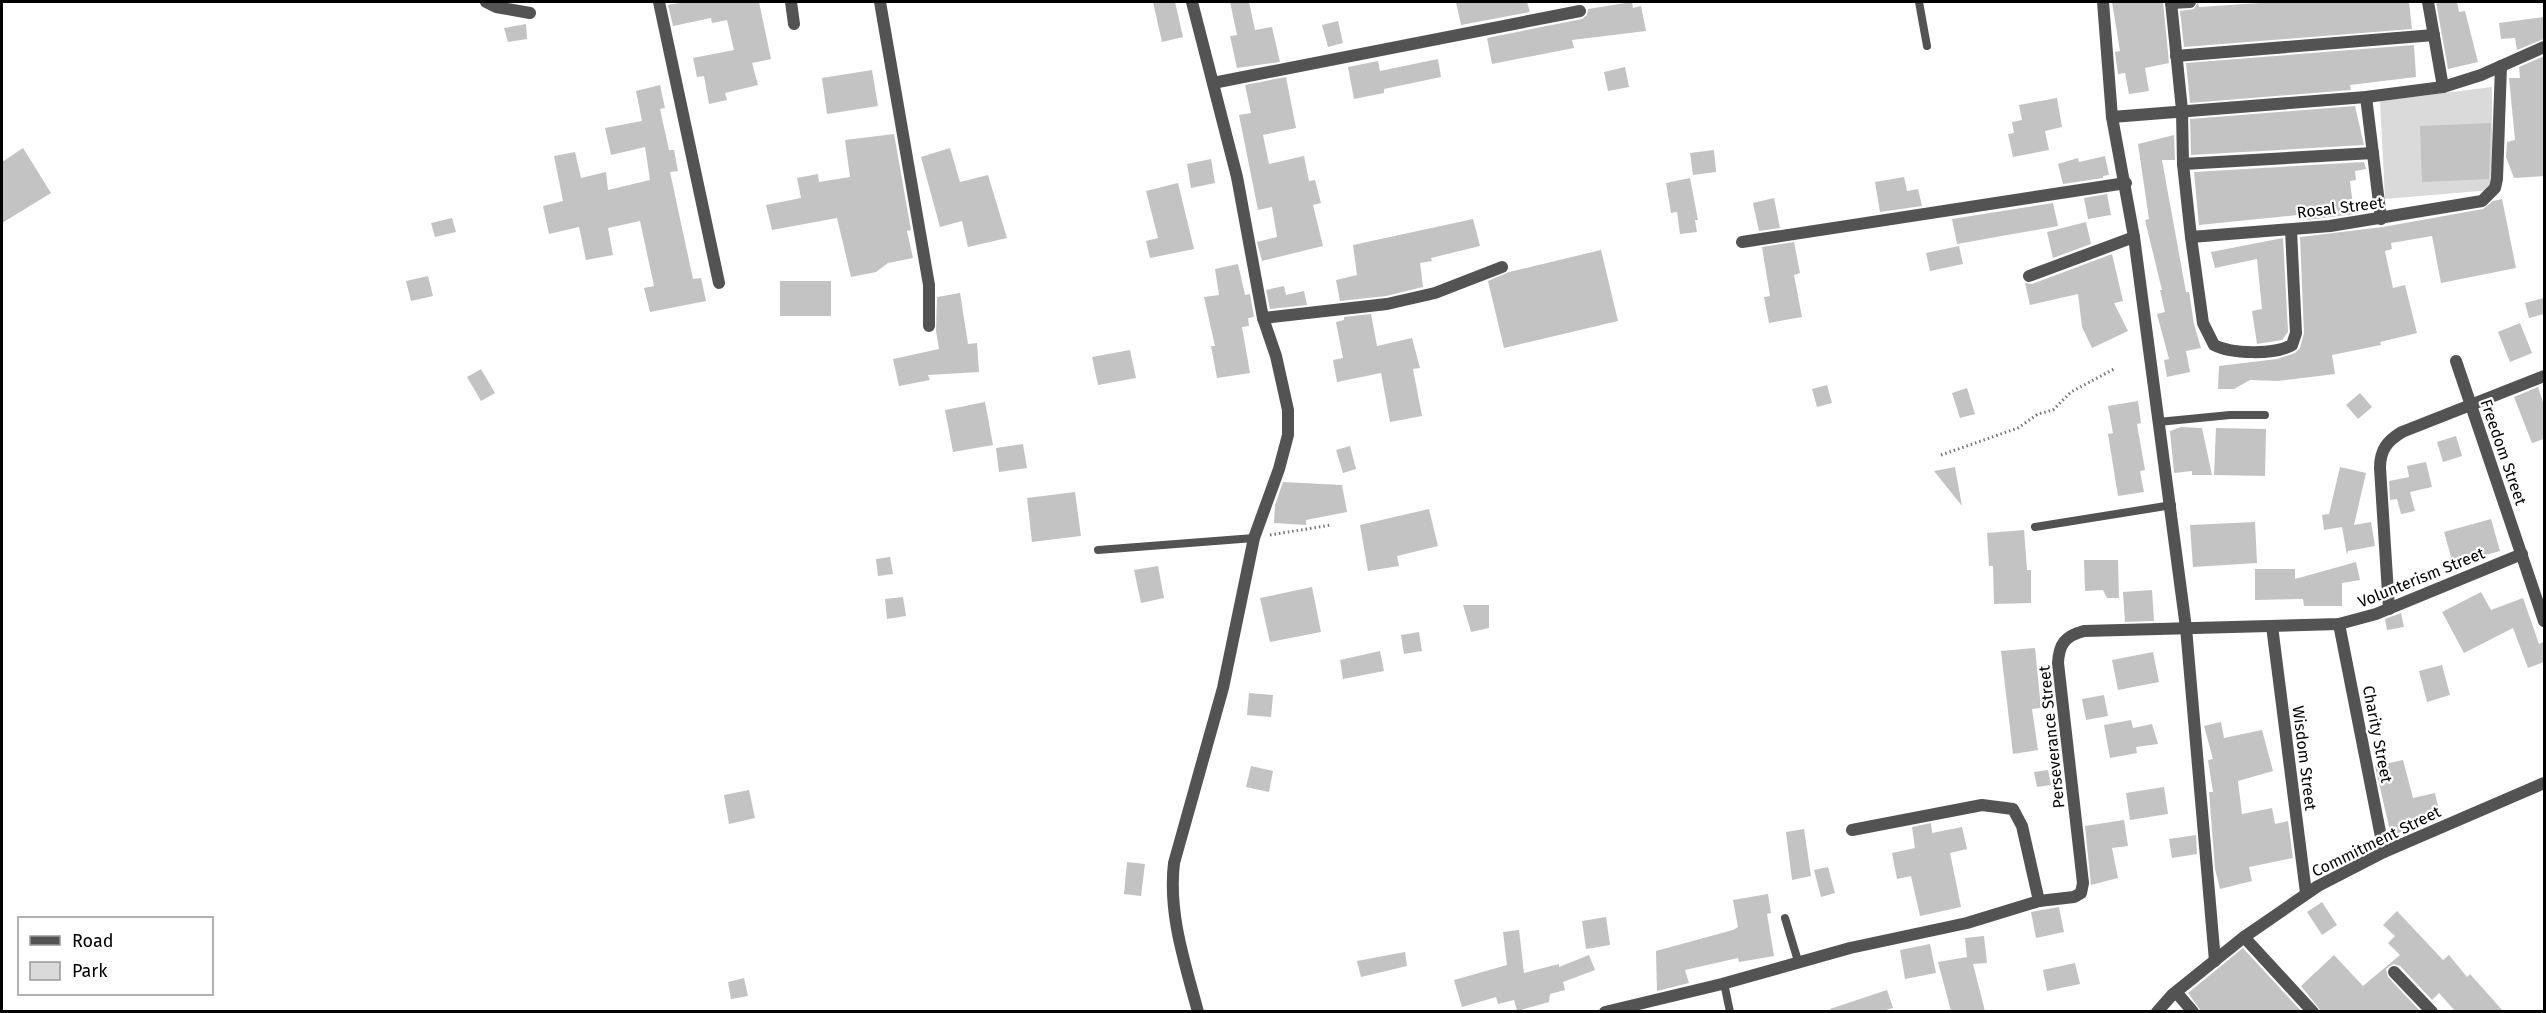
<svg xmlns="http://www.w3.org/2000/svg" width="2546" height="1013" font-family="'Fira Sans',sans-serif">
  <rect width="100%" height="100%" fill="#fff"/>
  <polygon fill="#dadada" points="2492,87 2492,190 2385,199 2380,101"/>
  <g fill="#c3c3c3">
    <polygon points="685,2 759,2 771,59 752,63 758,85 725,93 727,100 709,104 704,76 697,77 693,58 734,50 727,20 712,23 711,18 673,26 668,5"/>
    <polygon points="1153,2 1175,2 1183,37 1162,42"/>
    <polygon points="1230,2 1249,2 1255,30 1272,27 1280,62 1237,68 1230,36 1237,35"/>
    <polygon points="1456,2 1527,2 1530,12 1461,25"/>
    <polygon points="1632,2 1633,8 1641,6 1646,31 1572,40 1574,48 1492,64 1487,38 1582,19 1587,15 1588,9"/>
    <polygon points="2112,2 2163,2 2169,63 2145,68 2149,91 2129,94 2125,73 2118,74 2115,52 2120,51"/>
    <polygon points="2198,2 2199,7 2276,2 2409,2 2412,29 2184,47 2180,11 2194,9"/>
    <polygon points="2436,2 2457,2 2459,12 2465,11 2478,62 2448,69"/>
    <polygon points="2544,17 2544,39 2517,50 2515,38 2501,39 2499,23"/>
    <polygon points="1338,21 1343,43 1328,47 1322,25"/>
    <polygon points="526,24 527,39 508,42 504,28"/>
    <polygon points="2414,45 2416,77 2350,85 2351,90 2190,103 2186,63"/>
    <polygon points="2544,56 2544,176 2514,178 2506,157 2507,142 2515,140 2509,78 2520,78 2519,67"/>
    <polygon points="1438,59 1441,77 1384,89 1384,93 1354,99 1348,67 1378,61 1380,71"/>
    <polygon points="1625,67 1629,87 1608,91 1604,72"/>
    <polygon points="872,70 878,106 827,114 822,78"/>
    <polygon points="1286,77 1296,128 1263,135 1269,164 1304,156 1309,181 1315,180 1321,203 1313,205 1323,246 1262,261 1257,242 1277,237 1272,207 1258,210 1239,115 1251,113 1245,85"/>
    <polygon points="660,85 665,108 660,109 669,150 674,150 678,171 670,172 693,279 701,278 706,301 650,312 644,288 654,286 640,221 608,228 613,255 586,260 579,227 549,234 543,206 563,201 554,156 575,152 581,178 606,172 608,190 650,180 645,147 611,155 605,128 642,121 636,91"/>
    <polygon points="2057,98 2062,127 2045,131 2049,150 2013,157 2008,134 2014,133 2012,122 2022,120 2019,105"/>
    <polygon points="2355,106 2364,145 2191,155 2190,119"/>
    <polygon points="2491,123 2489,179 2422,182 2420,126"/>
    <polygon points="894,134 911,230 907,231 913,258 888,263 876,272 851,277 837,218 772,230 766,205 801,198 797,178 818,174 819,182 850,177 845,140"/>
    <polygon points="2174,135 2175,160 2162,160 2186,292 2189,292 2194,324 2201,348 2186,351 2190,372 2167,377 2164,360 2169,359 2157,314 2165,312 2160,290 2162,290 2145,220 2149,219 2138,144"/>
    <polygon points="23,148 51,193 2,223 2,162"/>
    <polygon points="950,148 960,182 988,175 1007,238 968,247 962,221 940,227 921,157"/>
    <polygon points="1714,150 1716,172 1693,175 1690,153"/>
    <polygon points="2105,156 2109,175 2103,176 2103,178 2063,184 2058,164 2078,158 2079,162"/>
    <polygon points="1211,159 1215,183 1191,188 1187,164"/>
    <polygon points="2364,162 2366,169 2355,171 2356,180 2350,181 2354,214 2307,220 2307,214 2199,225 2194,172"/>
    <polygon points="1904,177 1907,191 1918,189 1922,206 1880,212 1875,182"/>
    <polygon points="1690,178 1698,220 1695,220 1697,232 1680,234 1677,212 1671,213 1666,183"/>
    <polygon points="1178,183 1194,249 1150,258 1146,241 1158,238 1146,191"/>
    <polygon points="2107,194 2111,215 2088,219 2084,198"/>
    <polygon points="1774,198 1780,228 1759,231 1753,203"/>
    <polygon points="2502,199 2516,268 2441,283 2432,236 2391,243 2392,249 2385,251 2393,288 2405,285 2417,333 2380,342 2381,345 2332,355 2335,374 2278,381 2250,380 2234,389 2218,389 2219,366 2277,359 2295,353 2300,348 2304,333 2300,237 2383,227 2483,209 2493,201"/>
    <polygon points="2053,203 2058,226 1957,244 1952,219"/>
    <polygon points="452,218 456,232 435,237 431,223"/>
    <polygon points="1473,219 1480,246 1431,258 1432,261 1420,263 1423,287 1386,296 1340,301 1336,280 1357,275 1353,245"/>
    <polygon points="2086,222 2091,244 2053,258 2047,232"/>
    <polygon points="2283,238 2288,332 2282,340 2257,344 2252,311 2262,309 2257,259 2215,268 2211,252"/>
    <polygon points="1794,242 1800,273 1794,275 1802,317 1769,323 1764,297 1770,296 1762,247"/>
    <polygon points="1959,246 1963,264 1930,271 1926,253"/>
    <polygon points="1601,250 1618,321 1504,348 1488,281 1509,272"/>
    <polygon points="2112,254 2123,301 2114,303 2128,331 2092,348 2082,327 2078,294 2030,305 2025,283 2032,284"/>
    <polygon points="1238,264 1245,295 1250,294 1254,317 1248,318 1249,326 1242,327 1250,373 1217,378 1211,346 1215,346 1204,297 1219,295 1215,269"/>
    <polygon points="428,276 433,296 411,301 406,281"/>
    <rect x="780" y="281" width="51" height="35"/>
    <polygon points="1284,286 1286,295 1304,291 1307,305 1270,309 1266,290"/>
    <polygon points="960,293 968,344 977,343 979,372 928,375 930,380 899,386 893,359 939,349 936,331 937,297"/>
    <polygon points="2544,298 2544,314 2529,318 2525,303"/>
    <polygon points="1371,314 1377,346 1412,338 1420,368 1413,369 1422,416 1390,422 1381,373 1337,382 1333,360 1343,358 1336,322 1344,320 1344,317"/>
    <polygon points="2520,323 2532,353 2510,362 2498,332"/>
    <polygon points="1130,350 1136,378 1098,385 1092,357"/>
    <polygon points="481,369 495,393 481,401 467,377"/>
    <polygon points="1827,385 1832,403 1817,407 1812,389"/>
    <polygon points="2538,387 2544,405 2544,439 2532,443 2514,397"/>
    <polygon points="1967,388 1975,414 1960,418 1952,393"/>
    <polygon points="2360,393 2372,407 2358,419 2346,405"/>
    <polygon points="2138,401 2141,423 2137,424 2145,470 2140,471 2144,492 2118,496 2108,434 2113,433 2108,406"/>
    <polygon points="985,402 993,445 953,452 945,410"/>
    <polygon points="2181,427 2202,428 2212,475 2192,475 2192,471 2174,473 2170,431"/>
    <polygon points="2216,428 2266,429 2265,476 2214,475"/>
    <polygon points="2456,436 2462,456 2443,462 2437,442"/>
    <polygon points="1023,444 1027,468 999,472 996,448"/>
    <polygon points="1350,446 1356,469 1343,473 1336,450"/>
    <polygon points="2426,462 2432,487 2410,492 2415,511 2401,514 2397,499 2390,500 2389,481 2409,477 2407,466"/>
    <polygon points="1955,467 1962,506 1934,471"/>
    <polygon points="2340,467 2366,473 2354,525 2371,522 2375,546 2348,551 2347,555 2342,527 2324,530 2322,515 2329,514"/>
    <polygon points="1283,482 1342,485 1347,512 1306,520 1306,525 1274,523 1275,505"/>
    <polygon points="1075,492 1081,536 1032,542 1027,498"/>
    <polygon points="1429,509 1438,546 1397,556 1399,566 1368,571 1360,525"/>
    <polygon points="2491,519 2500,551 2453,564 2444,532"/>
    <polygon points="2255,522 2257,563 2193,567 2190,525"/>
    <polygon points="2024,530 2027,570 2031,570 2031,603 1994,604 1993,566 1989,566 1987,533"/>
    <polygon points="890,557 893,574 878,576 876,559"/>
    <polygon points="2084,560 2118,560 2119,598 2107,598 2103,590 2085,591"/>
    <polygon points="2356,562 2360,580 2342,583 2342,606 2304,606 2303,599 2255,600 2255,569 2295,569 2295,579"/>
    <polygon points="1158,566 1164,598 1141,603 1134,570"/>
    <polygon points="1312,587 1321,632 1270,642 1260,598"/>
    <polygon points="2152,590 2154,621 2125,622 2123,592"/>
    <polygon points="2481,592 2491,610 2523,598 2539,644 2544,642 2544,662 2528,668 2513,628 2464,653 2442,612"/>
    <polygon points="903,597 906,616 887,619 885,599"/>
    <polygon points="1463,605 1489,605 1489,628 1471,632"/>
    <polygon points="2401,613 2404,627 2387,630 2385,619"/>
    <polygon points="1419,632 1422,651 1404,654 1401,635"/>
    <polygon points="2035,648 2041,708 2032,709 2038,750 2013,754 2001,651"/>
    <polygon points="1380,651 1384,671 1343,679 1340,660"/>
    <polygon points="2153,652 2159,682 2118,690 2112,660"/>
    <polygon points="2442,665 2450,695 2427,702 2419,671"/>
    <polygon points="1249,693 1273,695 1271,717 1247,715"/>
    <polygon points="2104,695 2108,716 2086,720 2082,699"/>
    <polygon points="2131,720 2133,728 2152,724 2158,744 2136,747 2137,753 2110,758 2104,725"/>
    <polygon points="2221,722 2224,738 2262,730 2273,771 2238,781 2242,814 2272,808 2275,824 2288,821 2293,858 2249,867 2252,881 2220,889 2215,869 2209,792 2213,792 2208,760 2213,759 2204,726"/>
    <polygon points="2403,760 2413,798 2435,793 2439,810 2425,813 2429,824 2391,835 2375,766"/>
    <polygon points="1251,766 1273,771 1269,792 1246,787"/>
    <polygon points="2048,770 2051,785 2037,787 2034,772"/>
    <polygon points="2164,787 2168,814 2130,820 2126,793"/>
    <polygon points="749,790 755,818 729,824 724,795"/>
    <polygon points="2124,820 2128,846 2112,848 2118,878 2091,885 2085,826"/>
    <polygon points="1931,823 1932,833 1962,827 1967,849 1950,853 1961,907 1920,916 1911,876 1897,879 1892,853 1915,848 1912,827"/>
    <polygon points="1804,829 1811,876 1792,880 1786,832"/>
    <polygon points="2196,835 2197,854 2172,858 2169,839"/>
    <polygon points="1127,862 1145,864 1141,896 1124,894"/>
    <polygon points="1828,867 1835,893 1821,897 1814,870"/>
    <polygon points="1768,894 1771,913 1767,914 1774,956 1739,962 1738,958 1685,970 1689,983 1657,991 1656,951 1733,930 1738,927 1733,900"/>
    <polygon points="2322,902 2337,925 2322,935 2307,912"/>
    <polygon points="2059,907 2064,932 2036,938 2031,912"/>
    <polygon points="2397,911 2443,960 2449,955 2467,977 2470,974 2503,1011 2455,1011 2439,993 2432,1000 2400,966 2393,964 2386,969 2388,977 2420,1011 2321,1011 2301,986 2334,955 2363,986 2400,955 2388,943 2395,936 2383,925"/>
    <polygon points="1606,917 1610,945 1586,949 1582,921"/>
    <polygon points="1519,930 1524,973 1559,964 1559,967 1589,955 1595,970 1563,982 1565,990 1550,994 1549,1002 1517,1011 1514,1000 1498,1004 1496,997 1462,1007 1454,980 1507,965 1503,932"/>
    <polygon points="1984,936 1987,963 1973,964 1985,1011 1951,1011 1938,962 1967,957 1965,938"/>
    <polygon points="1930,944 1936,973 1905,979 1900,950"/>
    <polygon points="2243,948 2301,1011 2201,1011 2188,993"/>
    <polygon points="1405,952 1407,966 1361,977 1357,961"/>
    <polygon points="2075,963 2080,984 2047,991 2043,970"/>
    <polygon points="744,978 748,996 731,999 728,982"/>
    <polygon points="1887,990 1893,1008 1882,1011 1831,1011 1830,1009"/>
  </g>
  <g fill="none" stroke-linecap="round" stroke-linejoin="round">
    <g stroke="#757575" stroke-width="3" stroke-dasharray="1.5 3" stroke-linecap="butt">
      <polyline points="1941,455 2018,428 2038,414 2053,410 2071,392 2114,369"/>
      <polyline points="1270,535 1331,525"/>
    </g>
    <g stroke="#535353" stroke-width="8">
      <polyline points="1919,2 1927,46"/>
      <polyline points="2158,422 2230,415 2265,415"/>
      <polyline points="2035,527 2172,505"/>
      <polyline points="1098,550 1254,538"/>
      <polyline points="1785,918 1798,961"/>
      <polyline points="1724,983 1730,1012"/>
    </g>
    <g stroke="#535353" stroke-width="12">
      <polyline points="486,2 496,7 530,13"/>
      <polyline points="659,2 719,283"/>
      <polyline points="791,2 794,24"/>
      <polyline points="880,2 929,285 929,326"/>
      <path d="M1192,2l45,175 26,141 13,38 12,54v25l-9,34 -25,69 -31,150 -49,175c-6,51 11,100 24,149"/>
      <polyline points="2103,2 2112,117 2134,237 2186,628 2215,961"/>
      <path d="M2171,2l11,108 1,54 8,73 12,86 11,22c17,9 61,10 78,0l4,-12 -5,-103"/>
      <polyline points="2428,2 2443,87"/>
      <polyline points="2171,3 2190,2"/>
      <polyline points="2176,56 2434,35"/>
      <polyline points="1213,83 1580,11"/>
      <polyline points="2366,97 2381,219"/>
      <polyline points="2112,117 2366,97 2443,87 2481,75 2544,47"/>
      <polyline points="2183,164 2373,153"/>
      <polyline points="2191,237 2330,226 2482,201 2495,188 2497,179 2501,66"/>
      <polyline points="1742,242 2126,183"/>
      <polyline points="2029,276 2134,237"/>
      <polyline points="1263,318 1387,304 1435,293 1502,267"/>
      <polyline points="2456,361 2544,621"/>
      <path d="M2389,609l-9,-141c0,-18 7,-27 22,-36l142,-56"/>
      <polyline points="2339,624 2384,852"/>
      <polyline points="2272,626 2306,893"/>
      <polyline points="1852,830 1982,805 2013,809 2022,826 2039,901"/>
      <polyline points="2244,937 2313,1012"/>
      <polyline points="2394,972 2432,1012"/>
      <polyline points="2176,992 2193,1012"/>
      <path d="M1605,1012l117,-28 128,-36 117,-25 72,-22 35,-4 7,-4 2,-10 -25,-220c1,-19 7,-27 26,-32l255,-7 37,-10 146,-60"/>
      <polyline points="2157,1012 2172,995 2244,937 2318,886 2384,852 2544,783"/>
    </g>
  </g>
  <g text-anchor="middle" stroke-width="4.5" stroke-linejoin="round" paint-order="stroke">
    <g font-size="16" fill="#000" stroke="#fff">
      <text transform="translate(2340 207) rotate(-7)" y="6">Rosal Street</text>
      <text transform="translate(2504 452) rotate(71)" y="6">Freedom Street</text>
      <text transform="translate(2421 577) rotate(-22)" y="6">Volunterism Street</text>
      <text transform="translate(2378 734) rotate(79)" y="6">Charity Street</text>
      <text transform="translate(2051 737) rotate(-96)" y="6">Perseverance Street</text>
      <text transform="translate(2305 758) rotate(83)" y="6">Wisdom Street</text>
      <text transform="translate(2376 841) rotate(-26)" y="6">Commitment Street</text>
    </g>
  </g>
  <rect width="2546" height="1013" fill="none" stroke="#000000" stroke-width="6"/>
  <rect x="18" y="917" width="195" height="78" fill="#ffffff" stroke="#999999" stroke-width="1.5"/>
  <rect x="30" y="936" width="30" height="9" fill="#535353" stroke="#999999" stroke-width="1.5"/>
  <text x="72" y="947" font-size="18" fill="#000000">Road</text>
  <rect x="30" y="962" width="30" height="18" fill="#dadada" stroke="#999999" stroke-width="1.5"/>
  <text x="72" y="977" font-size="18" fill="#000000">Park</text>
</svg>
